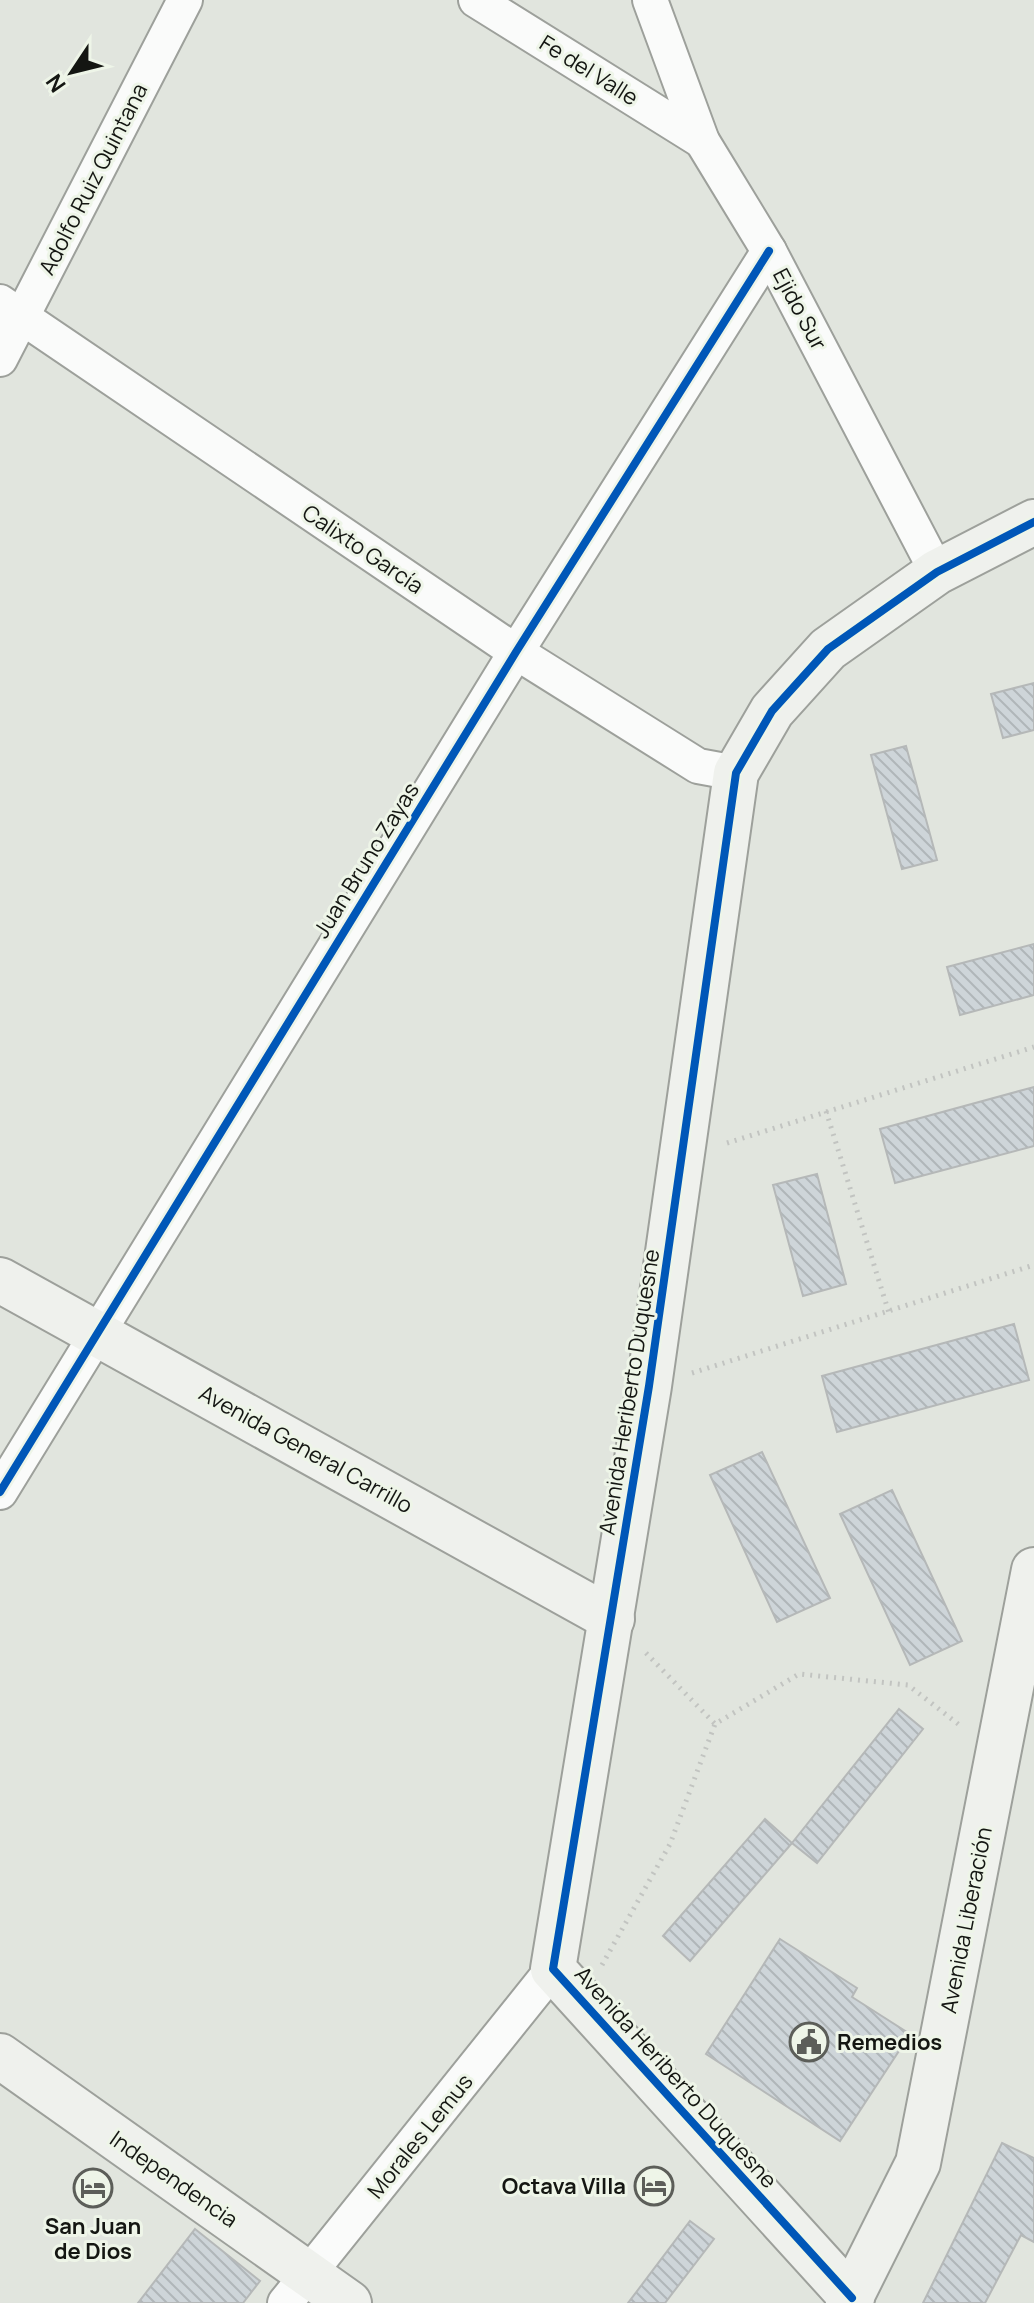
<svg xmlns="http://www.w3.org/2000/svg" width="1034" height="2303" font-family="Manrope,sans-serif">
  <defs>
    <pattern id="building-back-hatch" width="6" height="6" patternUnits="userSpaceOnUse" patternTransform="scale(2)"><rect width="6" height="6" fill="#ced5d9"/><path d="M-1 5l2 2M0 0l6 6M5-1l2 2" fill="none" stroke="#b0b6b9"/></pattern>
  </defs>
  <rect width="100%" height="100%" fill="#e1e5de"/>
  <g fill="url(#building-back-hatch)" stroke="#b5b8b8" stroke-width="2">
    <polygon points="1034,683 1034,730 1003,738 991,694"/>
    <polygon points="906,746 937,860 902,869 871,755"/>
    <polygon points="1034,944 1034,995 960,1015 947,967"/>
    <polygon points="1034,1087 1034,1146 895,1183 880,1129"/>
    <polygon points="817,1174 846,1284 803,1296 773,1185"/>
    <polygon points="1014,1324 1029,1380 837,1432 822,1376"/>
    <polygon points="762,1452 830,1598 777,1622 710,1475"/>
    <polygon points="892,1490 962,1641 910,1665 840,1514"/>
    <polygon points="899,1709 923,1729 817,1863 792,1843"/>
    <polygon points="765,1819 792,1843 690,1961 663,1936"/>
    <polygon points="780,1939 857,1988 852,1997 910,2034 840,2141 706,2054"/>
    <polygon points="1002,2143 1034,2158 1034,2242 1021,2235 985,2303 923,2303"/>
    <polygon points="690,2221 714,2239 665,2303 628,2303"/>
    <polygon points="195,2229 260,2281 243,2303 138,2303"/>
  </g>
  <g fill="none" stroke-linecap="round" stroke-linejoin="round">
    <g stroke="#9da09b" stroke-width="38">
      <g id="street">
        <polyline points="476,0 702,141"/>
        <polyline points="650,0 702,141 769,251 937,572"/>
        <polyline points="0,302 516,652 698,766 736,773"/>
        <polyline points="0,359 185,0"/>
        <polyline points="0,1492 516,652 769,251"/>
        <polyline points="285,2303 553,1969"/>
      </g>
    </g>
    <g stroke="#9da09b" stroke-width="48">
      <g id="secondary">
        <polyline points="0,1280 612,1619"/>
        <polyline points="0,2056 349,2303"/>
        <polyline points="852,2298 553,1969 649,1386 736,773 772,711 828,649 937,572 1034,522"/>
        <polyline points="848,2303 918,2163 1034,1570"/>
      </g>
    </g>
    <g stroke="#c2c4c1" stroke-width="5" stroke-dasharray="2 6" stroke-linecap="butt">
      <polyline points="826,1111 889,1313"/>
      <polyline points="727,1143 1034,1047"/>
      <polyline points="692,1373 1034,1265"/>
      <polyline points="646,1653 715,1724 799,1674 908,1685 962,1727"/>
      <polyline points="602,1965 670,1844 715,1724"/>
    </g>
    <use href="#street" stroke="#fafbfa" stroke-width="34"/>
    <use href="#secondary" stroke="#eff1ed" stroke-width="44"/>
    <g stroke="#eef5e8" stroke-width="13">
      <g id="cycleway">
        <polyline points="0,1492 516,652 769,251"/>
        <polyline points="852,2298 553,1969 649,1386 736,773 772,711 828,649 937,572 1034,522"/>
      </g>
    </g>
    <use href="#cycleway" stroke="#0057b8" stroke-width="8"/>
  </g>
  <defs>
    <g id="civic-ring" transform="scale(2)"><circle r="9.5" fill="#eef5e8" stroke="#5c5e59" stroke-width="1.5"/><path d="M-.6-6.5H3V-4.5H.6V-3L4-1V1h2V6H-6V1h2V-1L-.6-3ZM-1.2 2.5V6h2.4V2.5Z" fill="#5c5e59"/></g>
    <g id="hotel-ring" transform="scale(2)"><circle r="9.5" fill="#eef5e8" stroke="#5c5e59" stroke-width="1.5"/><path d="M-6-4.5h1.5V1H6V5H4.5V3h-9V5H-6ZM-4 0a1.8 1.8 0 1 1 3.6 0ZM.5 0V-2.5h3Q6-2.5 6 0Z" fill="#5c5e59"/></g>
  </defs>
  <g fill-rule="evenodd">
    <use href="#civic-ring" x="809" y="2042"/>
    <use href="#hotel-ring" x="654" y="2186"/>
    <use href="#hotel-ring" x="93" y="2188"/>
  </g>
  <g text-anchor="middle" stroke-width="6" stroke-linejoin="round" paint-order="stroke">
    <g font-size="22" fill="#141612" stroke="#eef5e8">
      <text transform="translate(589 70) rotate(32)" y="8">Fe del Valle</text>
      <text transform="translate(93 179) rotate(-63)" y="8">Adolfo Ruiz Quintana</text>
      <text transform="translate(800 309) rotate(62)" y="8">Ejido Sur</text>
      <text transform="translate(363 549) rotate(34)" y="8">Calixto García</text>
      <text transform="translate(366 860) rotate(-58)" y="8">Juan Bruno Zayas</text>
      <text transform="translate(629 1392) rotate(-81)" y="8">Avenida Heriberto Duquesne</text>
      <text transform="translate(306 1449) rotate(29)" y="8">Avenida General Carrillo</text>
      <text transform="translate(966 1920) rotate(-79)" y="8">Avenida Liberación</text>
      <text transform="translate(676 2077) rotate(48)" y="8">Avenida Heriberto Duquesne</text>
      <text transform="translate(420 2136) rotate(-51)" y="8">Morales Lemus</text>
      <text transform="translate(174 2179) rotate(35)" y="8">Independencia</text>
    </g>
    <g font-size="22" font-weight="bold" fill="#141612" stroke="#eef5e8" text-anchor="start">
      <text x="837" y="2050">Remedios</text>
      <text x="626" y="2194" text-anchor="end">Octava Villa</text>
      <text x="93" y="2234" text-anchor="middle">San Juan<tspan x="93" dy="25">de Dios</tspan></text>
    </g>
  </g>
  <g transform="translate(72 72) rotate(235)" stroke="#eef5e8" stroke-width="6" paint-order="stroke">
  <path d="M0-6L14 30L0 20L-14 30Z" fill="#141612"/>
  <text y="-12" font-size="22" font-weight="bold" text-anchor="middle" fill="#141612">N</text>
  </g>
</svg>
